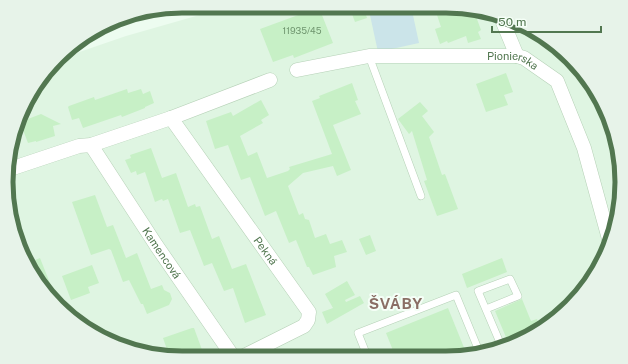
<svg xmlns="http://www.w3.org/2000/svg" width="628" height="364" font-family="'Public Sans',sans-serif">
  <rect width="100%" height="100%" fill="#edfcf0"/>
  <polygon fill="#dff5e2" points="231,6 458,6 503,15 544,36 592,84 619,147 619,216 592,280 534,334 458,358 170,358 126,349 84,328 50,298 19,249 6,193 12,136 36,84 59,59 126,36"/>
  <polygon fill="#cbe4e9" points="368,6 411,6 419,43 378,52"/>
  <g fill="#c7f0c6">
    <polygon points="349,6 363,6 367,18 355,22"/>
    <polygon points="434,6 462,7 464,14 474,11 481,30 478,32 481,39 468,43 466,36 448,43 447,41 440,44 435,29 441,27"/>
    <polygon points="312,10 313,13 320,10 333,43 294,58 293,55 273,62 260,29"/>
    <polygon points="506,73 513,92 504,95 508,105 486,112 476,84"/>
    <polygon points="352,83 358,100 355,101 361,114 333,125 351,170 337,176 333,166 303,173 288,186 299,215 303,213 305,219 309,220 315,238 326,234 330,244 342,240 347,252 334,256 336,267 313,275 309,267 307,267 296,240 289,243 276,211 265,216 250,177 241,180 228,145 215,149 206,121 231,112 233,116 261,100 269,115 261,120 263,123 240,136 248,156 257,152 267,178 288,171 290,169 289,167 332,154 312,101 320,98 319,96"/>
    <polygon points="127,89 128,93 141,89 143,94 150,91 154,103 145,107 145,108 122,117 121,115 83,128 79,118 72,120 68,107 69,106 94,97 95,100"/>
    <polygon points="420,102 428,111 422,116 434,132 429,137 442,175 445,174 458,209 437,216 424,181 427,180 412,131 409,134 398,119"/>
    <polygon points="41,114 61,124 53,126 55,136 36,142 36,141 28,143 20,122"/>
    <polygon points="151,148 162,178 176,173 188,207 195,204 196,207 200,206 212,239 219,236 232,269 246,264 266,315 245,323 233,288 224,291 212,263 204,266 190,230 180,233 168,199 163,201 162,199 155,202 145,172 137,175 136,171 131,173 125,160 131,158 130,155"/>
    <polygon points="95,195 107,227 113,225 126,258 137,253 151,289 162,285 164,290 170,293 172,299 169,305 147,314 143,304 141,304 129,280 123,282 111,250 109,249 91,255 72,202"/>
    <polygon points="370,235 376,251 366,255 359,239"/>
    <polygon points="40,258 55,296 50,298 28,263"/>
    <polygon points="502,258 507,272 467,288 462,274"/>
    <polygon points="92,265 99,283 88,287 90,293 71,300 62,276"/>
    <polygon points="347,281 355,295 345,300 346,302 360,296 364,303 327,324 322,312 333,308 325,294"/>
    <polygon points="522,299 531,321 537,319 541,328 534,334 508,342 495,311"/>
    <polygon points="448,308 467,355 458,358 396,358 386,333"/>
    <polygon points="192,328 194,328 205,358 170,358 163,338"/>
  </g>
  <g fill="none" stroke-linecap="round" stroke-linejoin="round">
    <g stroke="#b6d1b7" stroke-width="8">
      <g id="service">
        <polyline points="369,56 421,196"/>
        <polyline points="486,309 518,296 510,279 478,291 501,345"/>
        <polyline points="368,358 358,333 456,295 479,351"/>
      </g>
    </g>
    <g stroke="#b6d1b7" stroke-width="15">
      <g id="minor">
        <polyline points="500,15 517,56"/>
        <path id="s1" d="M297,70l72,-14h148l7,2 33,23 27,67 25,91"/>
        <path id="s2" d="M171,118l138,194 -1,8 -4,6 -64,32"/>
        <path id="s3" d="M91,145l65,100 78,113"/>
        <polyline points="13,168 79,146 91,145 171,118 270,80"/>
      </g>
    </g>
    <use href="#service" stroke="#fff" stroke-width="7"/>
    <use href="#minor" stroke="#fff" stroke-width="14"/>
  </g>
  <g text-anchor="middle" stroke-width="4" stroke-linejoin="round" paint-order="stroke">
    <g font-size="9" fill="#6f956e">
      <text x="302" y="34">11935/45</text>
    </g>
    <g font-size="11" fill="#527750" stroke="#f4fef6">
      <text dy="4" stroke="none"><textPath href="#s1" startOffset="218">Pionierska</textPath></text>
      <text dy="4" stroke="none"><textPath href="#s2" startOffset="163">Pekná</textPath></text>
      <text dy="4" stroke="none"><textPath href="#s3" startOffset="129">Kamencová</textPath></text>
    </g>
    <g font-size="15" font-weight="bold" letter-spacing="1" fill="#8a6e64" stroke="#f4fef6">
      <text x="396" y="309">ŠVÁBY</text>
    </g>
  </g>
  <path d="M0 0H628V364H0ZM182 13H446A169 169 0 0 1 615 182V182A169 169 0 0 1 446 351H182A169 169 0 0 1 13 182V182A169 169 0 0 1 182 13Z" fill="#e7f3e9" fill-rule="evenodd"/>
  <path fill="none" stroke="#527750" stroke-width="5" d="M182 13H446A169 169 0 0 1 615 182V182A169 169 0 0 1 446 351H182A169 169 0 0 1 13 182V182A169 169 0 0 1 182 13Z"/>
  <path d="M492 26v6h109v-6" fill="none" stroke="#527750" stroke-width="2"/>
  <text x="498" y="26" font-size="12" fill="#527750" stroke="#f4fef6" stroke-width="3" paint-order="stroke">50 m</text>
</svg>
